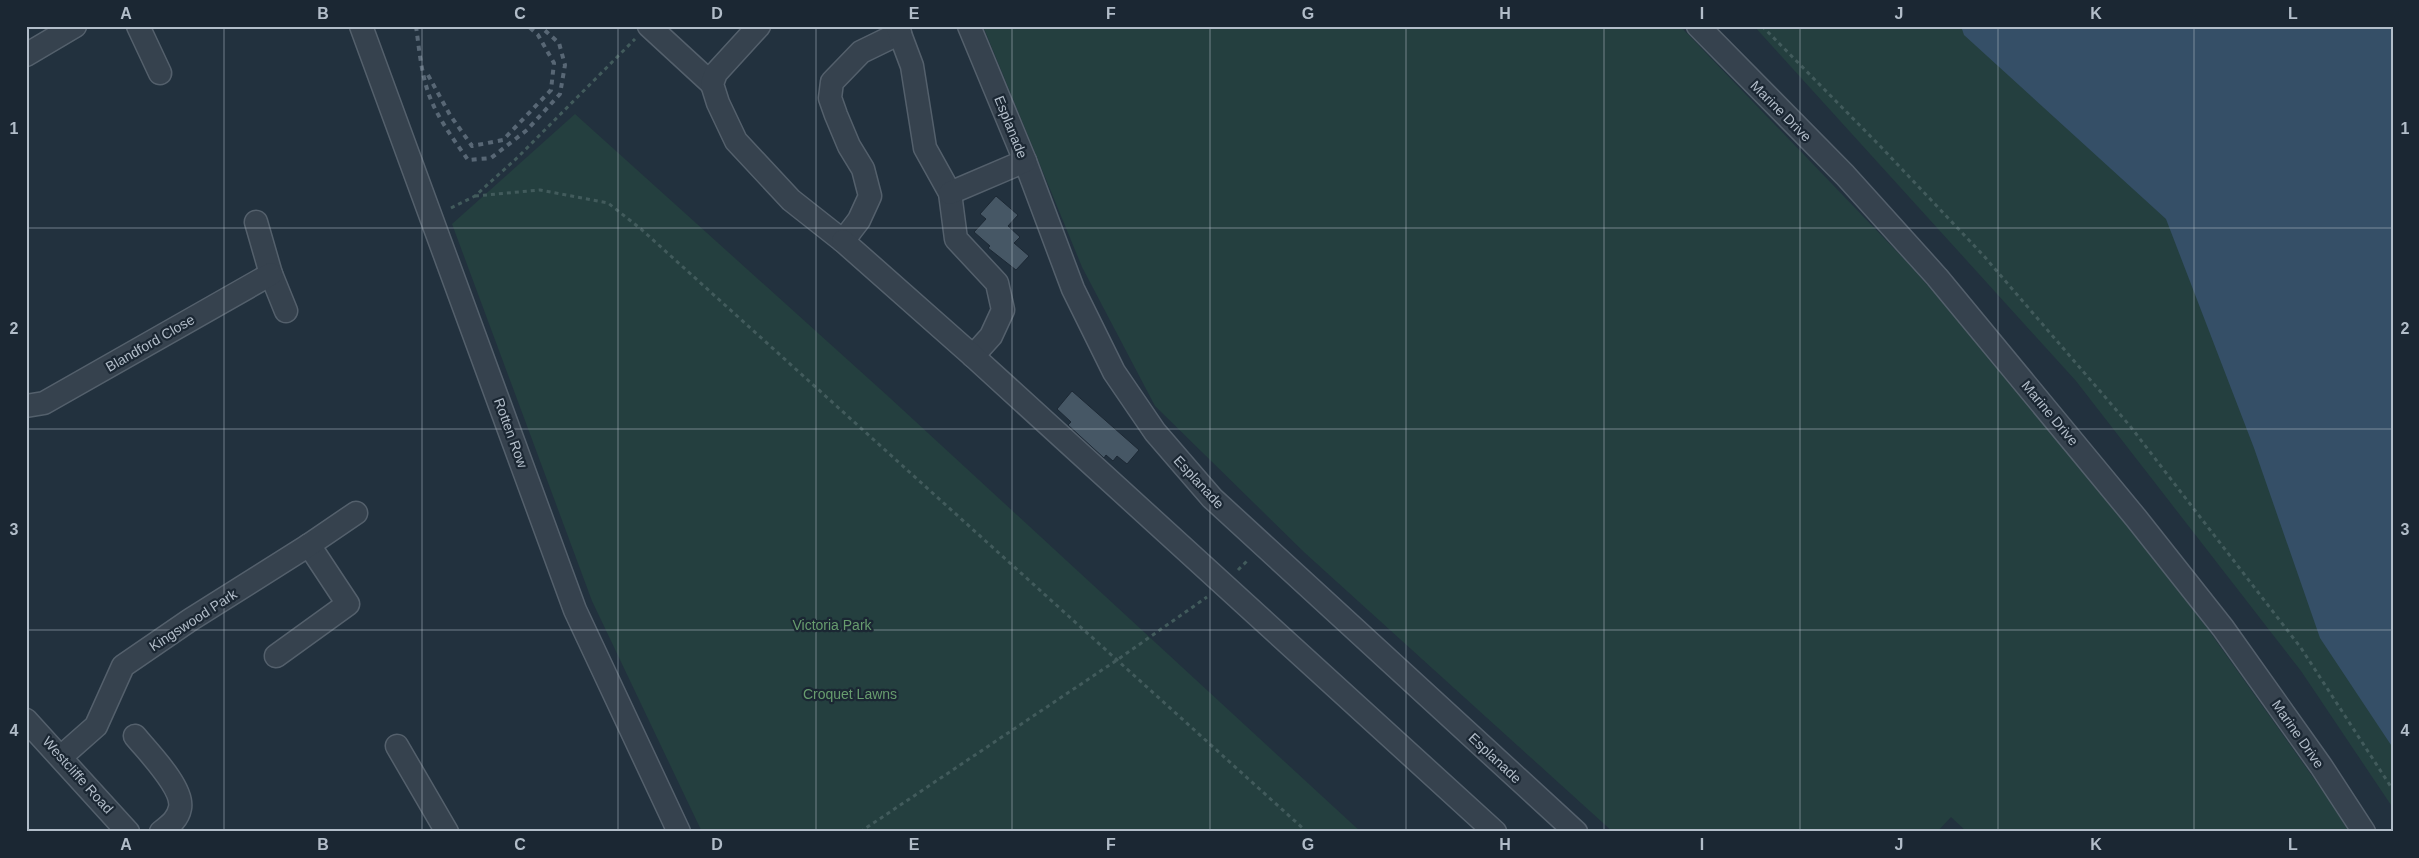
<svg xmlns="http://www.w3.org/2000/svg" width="2419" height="858" font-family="Helvetica,sans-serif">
  <rect width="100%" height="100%" fill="#22313e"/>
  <g fill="#243f3f">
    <polygon points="983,26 1680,26 1908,263 2059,436 2207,628 2327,797 2349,832 1967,832 1951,817 1937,832 1613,832 1305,553 1155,406 1082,267"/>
    <polygon points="1754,26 2393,26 2393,808 2301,671 2076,381"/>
    <polygon points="575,114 890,398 1361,832 702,832 592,601 452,224"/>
  </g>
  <polygon fill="#354f67" points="1961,26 2393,26 2393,748 2320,638 2254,448 2166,219 1964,35"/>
  <g fill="#465765" stroke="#1d2935">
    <polygon points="996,196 1018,215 1008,226 1020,237 1014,243 1029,256 1016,270 988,248 990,246 974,232 986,219 980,214"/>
    <polygon points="1072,391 1139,450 1127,464 1117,456 1113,461 1106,455 1104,458 1068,425 1071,422 1057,409"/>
  </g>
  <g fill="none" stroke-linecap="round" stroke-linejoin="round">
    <g stroke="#54606c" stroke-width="25">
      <g id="minor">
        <polyline points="138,26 160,73"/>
        <polyline points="361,26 575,610 679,832"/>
        <polyline points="649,26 712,84"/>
        <polyline points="759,26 716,73 712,84 718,103 736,141 791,200 843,241 859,220 870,196 863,169 849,146 836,115 830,98 832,82 861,52 900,33"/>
        <polyline points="897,26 912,66 925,148 950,193 956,239 997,283 1003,310 991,336 973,356"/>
        <polyline points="969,26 1025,161 1073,289 1114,372 1155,432 1212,498 1576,832"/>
        <polyline points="1698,26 1845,175 1937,277 2136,518 2223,628 2321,766 2364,832"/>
        <polyline points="26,55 75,26"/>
        <polyline points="950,193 1025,161"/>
        <polyline points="256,222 271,274 286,311"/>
        <polyline points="843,241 973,356 1495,832"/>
        <polyline points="26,406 44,403 271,274"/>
        <polyline points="276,656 348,604 309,545"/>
        <polyline points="26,720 128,832"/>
        <path d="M135,736c13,16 49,52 45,72 -2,11 -10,17 -19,24"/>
        <polyline points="397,746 447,832"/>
        <polyline points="62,756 96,726 123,666 190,620 309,545 356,513"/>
      </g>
    </g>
    <g stroke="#425b5c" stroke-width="3" stroke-dasharray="4 4" stroke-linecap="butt">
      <polyline points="1762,26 1882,148 1983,255 2130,426 2301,648 2393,790"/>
      <polyline points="475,196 540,190 608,203 641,229 1307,832"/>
      <polyline points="451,208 475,196 518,157 635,39"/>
      <polyline points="1238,570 1248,560"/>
      <polyline points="860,832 1117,660 1207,597"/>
    </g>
    <use href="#minor" stroke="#36424e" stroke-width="22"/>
    <g stroke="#586775" stroke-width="4" stroke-dasharray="5 5" stroke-linecap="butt">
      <path d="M416,26c3,22 5,45 12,66 8,24 26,48 40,68l23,-2 36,-28 33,-36 5,-29 -6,-22 -19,-17"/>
      <polyline points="428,75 450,115 472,146 503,140 551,90 554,63 538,35 528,26"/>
    </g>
  </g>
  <path fill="none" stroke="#b2bdc9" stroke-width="1" stroke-opacity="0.55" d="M224,26v806M422,26v806M618,26v806M816,26v806M1012,26v806M1210,26v806M1406,26v806M1604,26v806M1800,26v806M1998,26v806M2194,26v806M26,228h2367M26,429h2367M26,630h2367"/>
  <g text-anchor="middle" stroke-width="4.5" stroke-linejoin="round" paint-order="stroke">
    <g font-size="14" fill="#b2bdc9" stroke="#1b2733">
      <text transform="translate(1781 111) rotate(45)" y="5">Marine Drive</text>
      <text transform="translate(1011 127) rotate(68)" y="5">Esplanade</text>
      <text transform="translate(150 343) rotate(-30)" y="5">Blandford Close</text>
      <text transform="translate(2050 413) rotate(50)" y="5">Marine Drive</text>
      <text transform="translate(511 433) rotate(70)" y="5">Rotten Row</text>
      <text transform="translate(1199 482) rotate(47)" y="5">Esplanade</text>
      <text transform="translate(193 620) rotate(-33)" y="5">Kingswood Park</text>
      <text transform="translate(2298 734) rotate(55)" y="5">Marine Drive</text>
      <text transform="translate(1495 758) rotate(43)" y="5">Esplanade</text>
      <text transform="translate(78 775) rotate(48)" y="5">Westcliffe Road</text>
    </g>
    <g font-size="14" fill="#679c6e" stroke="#1b2733">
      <text x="832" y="630">Victoria Park</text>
      <text x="850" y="699">Croquet Lawns</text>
    </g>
  </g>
  <rect width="2419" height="858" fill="none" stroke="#1b2733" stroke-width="55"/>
  <rect x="28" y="28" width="2364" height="802" fill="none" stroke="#b2bdc9" stroke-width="2"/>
  <g font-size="16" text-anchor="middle" font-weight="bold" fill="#b2bdc9">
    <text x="126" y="19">A</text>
    <text x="323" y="19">B</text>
    <text x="520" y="19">C</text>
    <text x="717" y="19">D</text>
    <text x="914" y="19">E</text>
    <text x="1111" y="19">F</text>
    <text x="1308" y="19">G</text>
    <text x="1505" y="19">H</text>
    <text x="1702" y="19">I</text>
    <text x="1899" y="19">J</text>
    <text x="2096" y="19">K</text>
    <text x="2293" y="19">L</text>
    <text x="14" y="134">1</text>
    <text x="2405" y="134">1</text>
    <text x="14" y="334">2</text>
    <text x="2405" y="334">2</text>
    <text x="14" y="535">3</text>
    <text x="2405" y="535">3</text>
    <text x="14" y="736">4</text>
    <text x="2405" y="736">4</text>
    <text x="126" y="850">A</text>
    <text x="323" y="850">B</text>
    <text x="520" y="850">C</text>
    <text x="717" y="850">D</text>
    <text x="914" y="850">E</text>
    <text x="1111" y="850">F</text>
    <text x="1308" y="850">G</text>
    <text x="1505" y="850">H</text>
    <text x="1702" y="850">I</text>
    <text x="1899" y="850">J</text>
    <text x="2096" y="850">K</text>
    <text x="2293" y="850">L</text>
  </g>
</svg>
